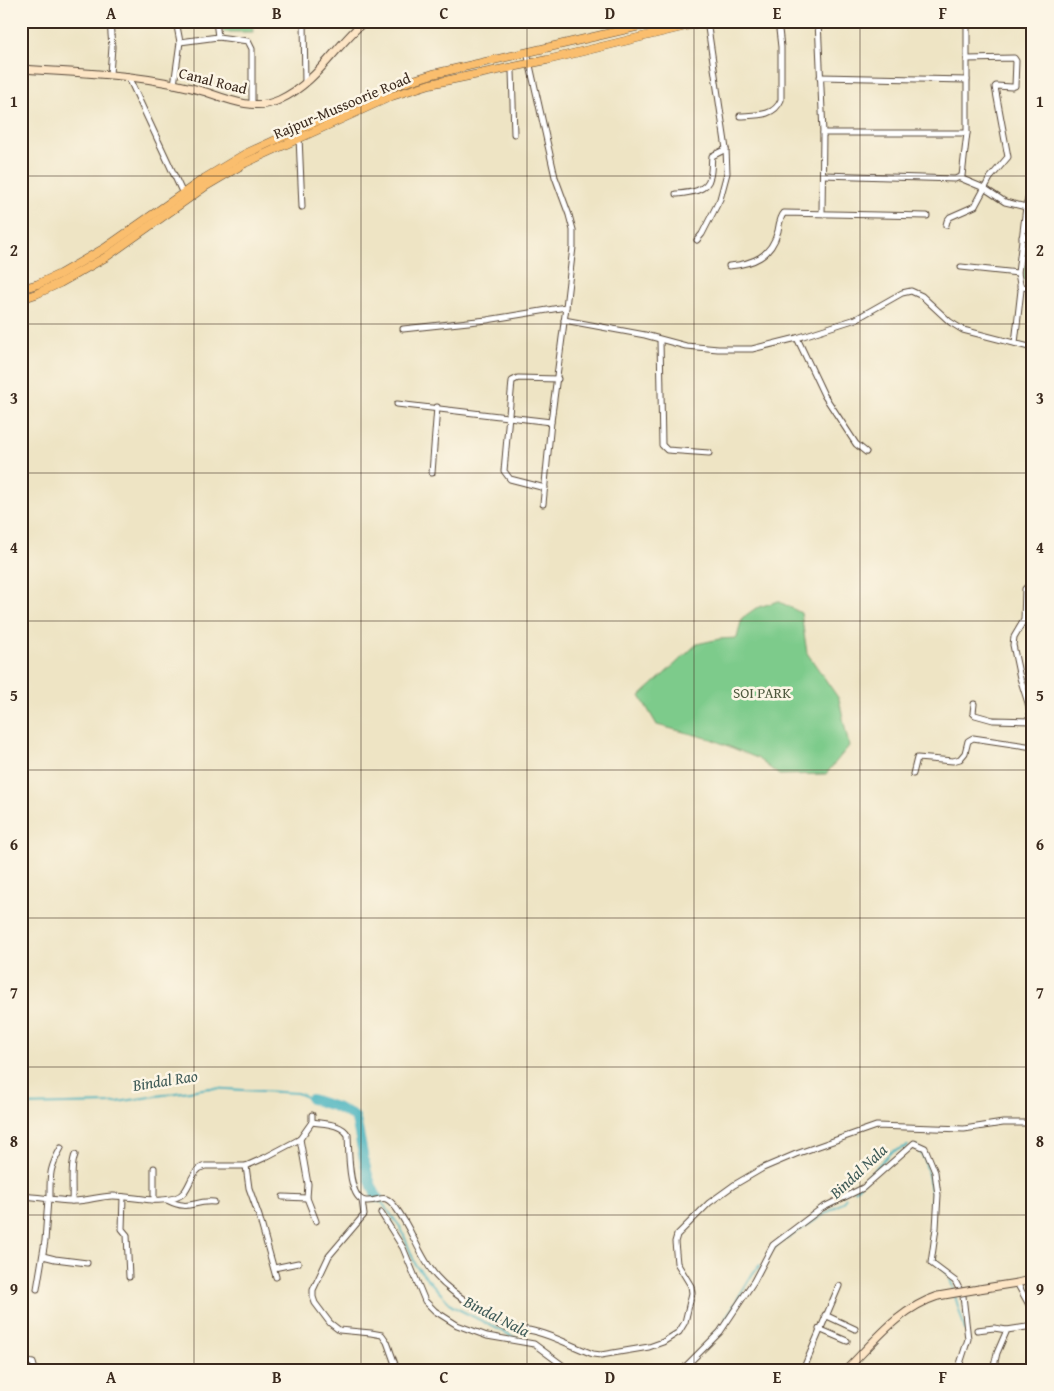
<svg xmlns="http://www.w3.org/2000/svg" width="1054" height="1391" font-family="'Gentium Book Plus',serif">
  <rect width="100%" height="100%" fill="#fcf5e5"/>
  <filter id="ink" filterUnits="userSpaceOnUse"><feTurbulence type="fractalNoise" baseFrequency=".02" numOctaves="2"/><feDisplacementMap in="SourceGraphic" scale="10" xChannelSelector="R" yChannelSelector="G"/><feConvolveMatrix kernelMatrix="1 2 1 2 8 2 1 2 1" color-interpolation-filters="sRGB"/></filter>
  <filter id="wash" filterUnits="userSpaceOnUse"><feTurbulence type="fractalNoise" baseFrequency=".0096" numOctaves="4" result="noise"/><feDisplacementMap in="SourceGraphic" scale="20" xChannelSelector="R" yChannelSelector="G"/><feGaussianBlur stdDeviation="1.12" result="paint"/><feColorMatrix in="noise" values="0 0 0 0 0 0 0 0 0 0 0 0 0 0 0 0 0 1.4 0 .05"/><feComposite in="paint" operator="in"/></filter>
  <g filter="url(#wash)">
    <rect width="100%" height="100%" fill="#eee4c4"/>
    <g fill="#7dcb8b" stroke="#5c7a54">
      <polygon points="221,21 252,21 253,32 224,32"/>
      <polygon points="1028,243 1033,243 1033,281 1023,280"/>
      <polygon points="778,601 801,613 807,653 839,699 849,746 826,774 779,775 757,758 711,739 657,725 640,696 697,644 719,639 737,638 742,618 756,608"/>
    </g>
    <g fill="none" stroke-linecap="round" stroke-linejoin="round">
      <g stroke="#41b0bd" stroke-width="2">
        <polyline points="21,1105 111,1103 209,1088 297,1093 311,1099"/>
        <polyline points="916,1146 925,1160 931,1189 933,1236"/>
        <polyline points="855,1190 891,1152 908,1146"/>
        <polyline points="380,1200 401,1228 416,1266 452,1306 520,1340"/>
        <polyline points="773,1250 777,1245 842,1203 846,1198"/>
        <polyline points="934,1258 949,1275"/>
        <polyline points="950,1279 954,1291"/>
        <polyline points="955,1296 965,1330"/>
        <polyline points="725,1320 753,1273 760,1265"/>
        <polyline points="711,1338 721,1326"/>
      </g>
      <path stroke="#41b0bd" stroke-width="10" d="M311,1099l25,8 19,10c8,27 8,57 23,81"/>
    </g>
  </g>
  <g filter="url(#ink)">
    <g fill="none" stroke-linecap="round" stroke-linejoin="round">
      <g stroke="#564637" stroke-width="7">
        <g id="street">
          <polyline points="216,21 218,37"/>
          <polyline points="304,21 305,84"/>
          <polyline points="818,21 823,133 822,213"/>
          <polyline points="180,42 218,37 248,41 252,49 252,105"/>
          <polyline points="527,52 555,177 569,215 573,230 573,247 566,307 551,422 543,504"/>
          <polyline points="510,68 512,71 514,134"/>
          <polyline points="110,74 112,47 110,21"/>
          <polyline points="128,76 183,194"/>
          <polyline points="820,77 967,80"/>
          <polyline points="174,85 180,42 176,21"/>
          <path d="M740,116c16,-1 34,1 41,-16v-53l-3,-26"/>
          <polyline points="823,133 967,133"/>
          <polyline points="299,137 302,207"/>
          <polyline points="823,175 955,179 962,176 967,133 967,27 963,21"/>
          <polyline points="960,178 984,188 1005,202 1026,207"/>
          <path d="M676,194c12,-1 31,-2 34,-17 2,-7 1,-14 2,-21l14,-7"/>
          <polyline points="946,225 947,221 950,217 975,206 990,178 1008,157 995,87 996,86 1012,87 1015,86 1016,61 1014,58 967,59"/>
          <polyline points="1022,237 1033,238"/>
          <polyline points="697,240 702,234 720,199 727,173 726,149 707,21"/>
          <path d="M729,266c24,-2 42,-9 49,-35 1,-6 2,-14 6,-18l143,3"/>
          <polyline points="961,267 1018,273"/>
          <polyline points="1020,287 1033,288"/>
          <polyline points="564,320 645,335 686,346 718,349 752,349 797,338 856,319 902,293 911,291 922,296 950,322 963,330 1033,348"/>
          <polyline points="403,329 487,320 566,307"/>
          <polyline points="797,338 824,395 856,444 866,452"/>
          <polyline points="660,340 662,445 667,450 709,453"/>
          <polyline points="1015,343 1021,290 1018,273 1026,207 1033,179"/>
          <polyline points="1033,399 1033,398"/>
          <polyline points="397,404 551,422"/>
          <polyline points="432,473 437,407"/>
          <polyline points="545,488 510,479 504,471 512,381 518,378 558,379"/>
          <polyline points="1033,588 1027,587 1025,589 1024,620 1014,637 1013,645 1020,678 1028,703 1033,729"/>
          <polyline points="974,704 973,713 975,715 993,720 1032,721"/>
          <polyline points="913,774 917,758 953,761 960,759 965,753 968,741 973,738 1033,747"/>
          <path d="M312,1122c12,2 29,1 36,13 1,12 -1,65 18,66 16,1 17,-10 30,7 16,21 23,48 40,68 13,15 29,24 45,35 6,5 12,11 18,14 11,5 26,3 38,7 19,5 37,15 56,22l8,1 48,-8 14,-5 16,-10 6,-10 7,-29 -1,-7 -14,-23 -2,-21 2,-7 32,-32 25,-18 29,-17 33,-14 80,-28 88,3 39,-6h30"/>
          <polyline points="300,1139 308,1184 307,1198 316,1221"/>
          <polyline points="246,1166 249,1188 259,1216 276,1277"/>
          <path d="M21,1196c17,1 33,4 50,5 14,1 28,-5 42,-5 20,0 42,8 62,2 17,-5 13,-27 30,-32h41l18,-8 36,-19 12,-17v-7"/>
          <polyline points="123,1197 122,1229 127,1235 129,1277"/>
          <polyline points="283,1197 307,1198"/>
          <path d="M50,1199c0,-24 -1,-30 11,-51"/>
          <polyline points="154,1200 154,1168"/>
          <path d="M167,1200c24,12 25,0 47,2"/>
          <polyline points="362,1200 364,1215 329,1256 313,1290 313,1297 315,1303 330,1323 339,1330 371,1333 382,1335 387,1342 396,1367"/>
          <path d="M72,1201c1,-13 -2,-35 3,-46"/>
          <polyline points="381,1213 403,1248 425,1301 435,1311 457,1325 487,1336 534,1344 569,1370"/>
          <polyline points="43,1256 55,1259 87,1263"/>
          <polyline points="274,1268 298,1263"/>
          <polyline points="1017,1283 1033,1312"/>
          <polyline points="37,1289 45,1241 48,1199"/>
          <polyline points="825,1315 855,1329"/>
          <polyline points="819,1329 847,1341"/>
          <polyline points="977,1330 994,1328 1007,1330"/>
          <polyline points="21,1361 33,1363 35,1370"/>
          <polyline points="729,1368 732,1370"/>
          <polyline points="385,1370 396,1367 408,1370"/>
          <polyline points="682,1370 720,1332 754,1281 773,1245 822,1208 863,1188 914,1143 925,1148 935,1172 938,1195 936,1228 931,1263 955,1281 963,1296 968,1339 958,1370"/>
          <polyline points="803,1370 839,1286"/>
          <polyline points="993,1370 997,1353 1007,1330 1033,1326"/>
        </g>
      </g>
      <g stroke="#564637" stroke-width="9">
        <g id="secondary">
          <path d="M21,69c62,4 125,5 185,23 23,8 50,19 73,8 38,-17 56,-54 86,-79"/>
          <polyline points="979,1289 1017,1283 1033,1279"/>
          <path d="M846,1370c29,-29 52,-61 92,-74"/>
        </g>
      </g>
      <g stroke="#564637" stroke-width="9">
        <g id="primary">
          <polyline points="21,289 38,284 60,274 105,248 205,178 245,154 394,86 433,74 662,21"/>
          <polyline points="21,299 36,294 60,283 106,257 206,186 245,163 392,96 430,84 547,60 707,21"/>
        </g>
      </g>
      <use href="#street" stroke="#fff" stroke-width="5"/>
      <use href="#secondary" stroke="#fde5c5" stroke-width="7"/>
      <use href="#primary" stroke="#fabe6e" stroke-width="8"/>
      <g stroke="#564637" stroke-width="9" stroke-linecap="butt">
        <polyline id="secondary-bridge" points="938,1296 979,1289"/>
      </g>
      <use href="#secondary-bridge" stroke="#fde5c5" stroke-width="7"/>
    </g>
  </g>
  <path fill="none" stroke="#3b2a1e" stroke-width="1" stroke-opacity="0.55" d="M194,21v1349M361,21v1349M527,21v1349M694,21v1349M860,21v1349M21,176h1012M21,324h1012M21,473h1012M21,621h1012M21,770h1012M21,918h1012M21,1067h1012M21,1215h1012"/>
  <g text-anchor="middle" stroke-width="5" stroke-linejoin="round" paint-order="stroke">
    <g font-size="15" fill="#3b2a1e" stroke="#fcf5e5">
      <text transform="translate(213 81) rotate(14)" y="5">Canal Road</text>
      <text transform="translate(342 106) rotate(-23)" y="5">Rajpur-Mussoorie Road</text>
    </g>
    <g font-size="15" fill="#4f5a3f" stroke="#fcf5e5">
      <text x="762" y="698">SOI PARK</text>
    </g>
    <g font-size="16" font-style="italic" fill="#3d5956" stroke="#fcf5e5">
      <text transform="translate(165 1080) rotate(-9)" y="6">Bindal Rao</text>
      <text transform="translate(858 1171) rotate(-43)" y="6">Bindal Nala</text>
      <text transform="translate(497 1316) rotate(27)" y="6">Bindal Nala</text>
    </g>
  </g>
  <rect width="1054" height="1391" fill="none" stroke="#fcf5e5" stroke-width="55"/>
  <rect x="28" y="28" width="998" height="1336" fill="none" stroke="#3b2a1e" stroke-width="2"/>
  <g font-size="16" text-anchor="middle" font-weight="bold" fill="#3b2a1e">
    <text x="111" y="19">A</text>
    <text x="277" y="19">B</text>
    <text x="444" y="19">C</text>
    <text x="610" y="19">D</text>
    <text x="777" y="19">E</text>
    <text x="943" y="19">F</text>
    <text x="14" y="107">1</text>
    <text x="1040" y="107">1</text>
    <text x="14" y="256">2</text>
    <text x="1040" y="256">2</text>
    <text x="14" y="404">3</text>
    <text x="1040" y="404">3</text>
    <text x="14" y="553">4</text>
    <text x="1040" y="553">4</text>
    <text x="14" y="701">5</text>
    <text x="1040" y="701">5</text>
    <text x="14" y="850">6</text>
    <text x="1040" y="850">6</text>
    <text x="14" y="998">7</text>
    <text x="1040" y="998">7</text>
    <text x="14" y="1147">8</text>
    <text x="1040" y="1147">8</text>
    <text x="14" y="1295">9</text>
    <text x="1040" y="1295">9</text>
    <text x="111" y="1383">A</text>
    <text x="277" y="1383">B</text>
    <text x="444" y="1383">C</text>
    <text x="610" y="1383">D</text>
    <text x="777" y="1383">E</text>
    <text x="943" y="1383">F</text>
  </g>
</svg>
